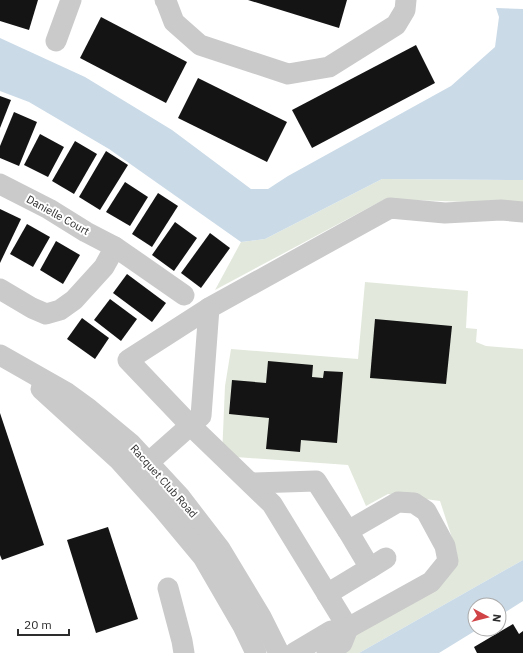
<svg xmlns="http://www.w3.org/2000/svg" width="523" height="653" font-family="'IBM Plex Sans',sans-serif">
  <rect width="100%" height="100%" fill="#fff"/>
  <g fill="#e2e9dc">
    <polygon points="382,179 523,180 523,204 385,199 215,290 241,242 265,239"/>
    <polygon points="365,282 468,291 466,328 477,329 476,342 486,346 523,349 523,560 359,653 329,653 457,553 440,501 388,494 366,506 348,465 222,456 225,386 231,349 358,359"/>
  </g>
  <g fill="#cadae7">
    <polygon points="496,8 523,9 523,180 382,179 265,239 241,242 109,149 29,102 0,91 0,38 85,77 172,130 251,189 268,189 288,176 451,86 495,47 499,17"/>
    <polygon points="523,560 523,601 499,616 499,605 475,605 475,629 478,629 439,653 359,653"/>
  </g>
  <g fill="#141414">
    <polygon points="0,0 38,0 29,30 0,21"/>
    <polygon points="248,0 347,0 339,28"/>
    <polygon points="101,17 187,62 166,103 80,58"/>
    <polygon points="416,45 435,83 312,148 292,110"/>
    <polygon points="198,78 287,122 267,162 178,118"/>
    <polygon points="0,96 11,100 0,128"/>
    <polygon points="14,112 37,122 19,166 0,158 0,146"/>
    <polygon points="40,134 64,147 48,177 24,165"/>
    <polygon points="75,141 97,154 74,194 52,181"/>
    <polygon points="106,151 128,165 100,210 79,197"/>
    <polygon points="125,182 148,197 130,226 106,212"/>
    <polygon points="158,193 178,206 152,247 132,234"/>
    <polygon points="0,209 21,219 0,263"/>
    <polygon points="175,222 197,238 174,271 152,255"/>
    <polygon points="27,224 50,237 33,267 10,254"/>
    <polygon points="210,233 230,248 201,288 181,273"/>
    <polygon points="56,241 80,255 63,284 40,270"/>
    <polygon points="127,274 166,303 152,322 113,293"/>
    <polygon points="110,299 137,319 121,341 94,320"/>
    <polygon points="82,318 109,338 95,359 67,339"/>
    <polygon points="375,319 452,326 446,384 370,378"/>
    <polygon points="268,361 313,365 312,377 323,378 324,371 343,372 337,443 301,440 300,452 266,449 269,418 229,414 232,380 266,383"/>
    <polygon points="0,413 44,545 2,560 0,555"/>
    <polygon points="108,527 138,619 96,633 67,540"/>
    <polygon points="513,624 519,634 523,631 523,653 477,653 474,647"/>
  </g>
  <g fill="none" stroke-linecap="round" stroke-linejoin="round">
    <g stroke="#cacaca" stroke-width="21">
      <polyline points="165,0 166,1 174,22 200,45 288,74 329,67 396,25 405,10 406,0"/>
      <polyline points="56,41 71,0"/>
      <polyline points="0,184 49,209 86,232 115,247 104,267 74,300 60,310 46,314 32,308 0,289"/>
      <polyline points="115,247 184,295"/>
      <polyline points="209,308 128,360 190,425 272,504 348,628"/>
      <polyline points="0,355 67,393 89,409 130,443 180,497 220,549 261,617 279,653"/>
      <polyline points="41,389 119,460 163,509 203,557 243,626 256,653"/>
      <polyline points="148,463 201,416 209,308 390,208 445,213 501,210 523,212"/>
      <polyline points="251,483 316,481 348,531 370,568 327,594"/>
      <polyline points="370,568 386,558"/>
      <polyline points="168,588 182,641 184,653"/>
      <polyline points="294,653 331,631 348,628 431,582 448,561 445,546 426,511 414,503 398,502 348,531"/>
      <polyline points="327,653 342,643 348,628"/>
    </g>
  </g>
  <g text-anchor="middle" stroke-width="4" stroke-linejoin="round" paint-order="stroke">
    <g font-size="11" fill="#2d2d2d" stroke="#fff">
      <text transform="translate(58 215) rotate(29)" y="4">Danielle Court</text>
      <text transform="translate(164 481) rotate(48)" y="4">Racquet Club Road</text>
    </g>
  </g>
  <g transform="translate(487 617) rotate(97)"><circle r="19" fill="#ffffff" stroke="#ababab"/>
  <path d="M0-3L7 15L0 10L-7 15Z" fill="#d04346"/>
  <text y="-6" font-size="11" font-weight="bold" text-anchor="middle" fill="#2d2d2d">N</text>
  </g>
  <path d="M18 629v6h51v-6" fill="none" stroke="#2d2d2d" stroke-width="2"/>
  <text x="24" y="629" font-size="12" fill="#2d2d2d" stroke="#ffffff" stroke-width="3" paint-order="stroke">20 m</text>
</svg>
